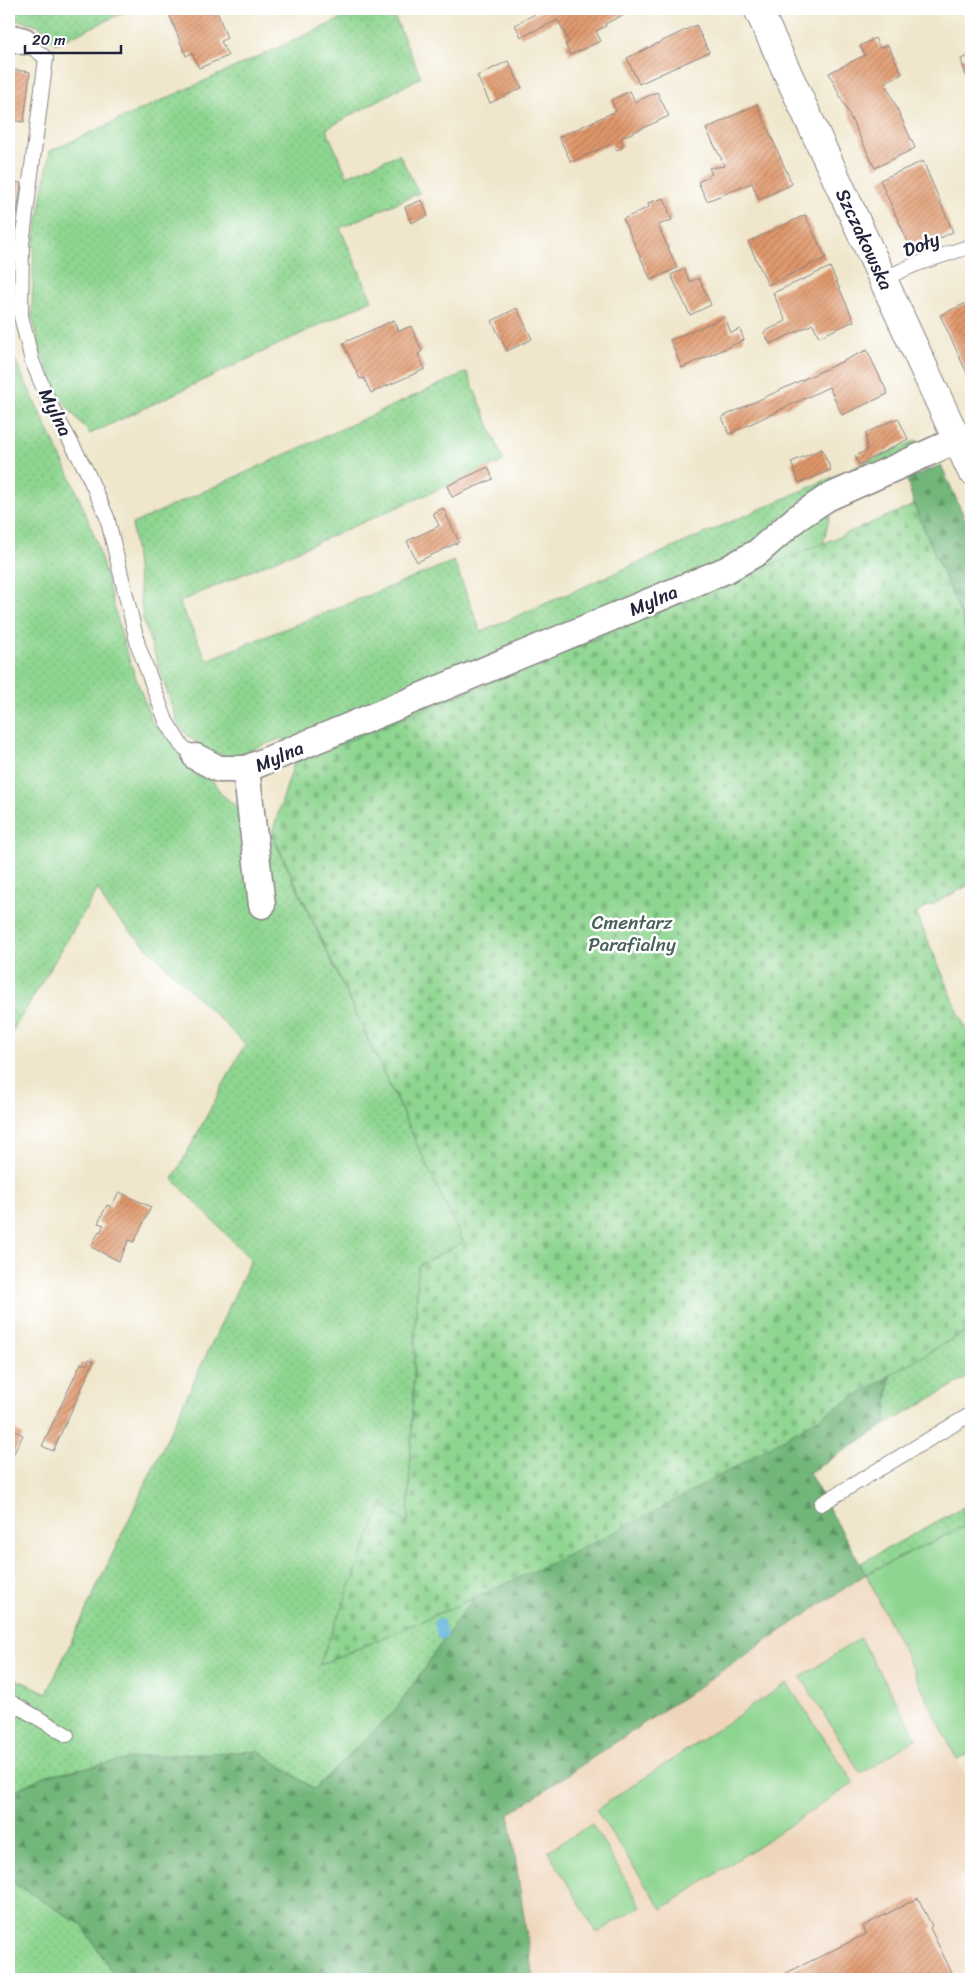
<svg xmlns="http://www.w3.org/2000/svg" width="980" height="1988" font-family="Sriracha,sans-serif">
  <defs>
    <pattern id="grass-dots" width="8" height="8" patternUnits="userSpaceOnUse" patternTransform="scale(1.25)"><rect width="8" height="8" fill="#8ed590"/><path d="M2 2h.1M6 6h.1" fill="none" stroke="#7ab77d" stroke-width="1.8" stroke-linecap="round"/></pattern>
    <pattern id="forest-firs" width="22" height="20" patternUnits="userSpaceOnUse" patternTransform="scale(1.25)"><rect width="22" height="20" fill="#72b67a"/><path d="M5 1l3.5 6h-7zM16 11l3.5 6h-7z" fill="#5d9465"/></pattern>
    <pattern id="cemetery-stones" width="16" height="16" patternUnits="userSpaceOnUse" patternTransform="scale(1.25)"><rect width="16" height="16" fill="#8ed590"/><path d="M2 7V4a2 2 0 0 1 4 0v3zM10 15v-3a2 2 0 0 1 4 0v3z" fill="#7ab77d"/></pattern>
    <pattern id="building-hatch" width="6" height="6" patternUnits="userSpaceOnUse" patternTransform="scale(1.25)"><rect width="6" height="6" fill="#e0976a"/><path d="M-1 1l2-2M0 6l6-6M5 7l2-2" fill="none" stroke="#b57b58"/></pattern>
  </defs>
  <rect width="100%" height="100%" fill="#fff"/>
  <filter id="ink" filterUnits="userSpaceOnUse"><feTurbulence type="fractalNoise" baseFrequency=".02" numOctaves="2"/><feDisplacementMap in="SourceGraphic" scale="10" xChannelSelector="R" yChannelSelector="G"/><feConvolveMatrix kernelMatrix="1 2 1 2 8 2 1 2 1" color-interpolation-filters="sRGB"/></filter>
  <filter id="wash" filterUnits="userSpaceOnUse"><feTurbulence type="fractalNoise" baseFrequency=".0096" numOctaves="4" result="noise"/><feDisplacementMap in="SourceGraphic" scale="20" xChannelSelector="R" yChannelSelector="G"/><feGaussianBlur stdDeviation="1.12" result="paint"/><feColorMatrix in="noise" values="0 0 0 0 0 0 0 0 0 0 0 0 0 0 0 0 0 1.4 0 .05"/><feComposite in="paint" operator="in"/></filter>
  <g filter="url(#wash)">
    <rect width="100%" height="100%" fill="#efe6cb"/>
    <polygon fill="#efd6bb" points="866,1574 971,1787 971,1872 958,1878 971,1910 971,1979 533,1979 509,1814"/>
    <g fill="url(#grass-dots)" stroke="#587c66">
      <polygon points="9,9 132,9 55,44 38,25 9,18"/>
      <polygon points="363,9 391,9 421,77 326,129 347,176 399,154 419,193 340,228 372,300 90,434 60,398 42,356 32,316 34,243 50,151"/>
      <polygon points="9,357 15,360 74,485 96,540 126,651 152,722 207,772 221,794 271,833 463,1242 418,1266 408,1526 383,1503 320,1665 473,1598 394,1712 314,1789 259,1751 47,1775 9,1793 9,1676 47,1693 251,1260 173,1179 245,1044 108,909 98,889 9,1037"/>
      <polygon points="467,372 504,461 179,602 207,660 454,561 481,632 917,440 922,449 837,486 823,544 596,639 294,763 282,738 230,758 215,753 202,747 188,736 178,724 143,620 132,524"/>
      <polygon points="971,1328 971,1375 885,1425 890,1375"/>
      <polygon points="971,1503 971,1523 866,1574 859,1564"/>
      <polygon points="9,1880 82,1925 117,1979 9,1979"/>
    </g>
    <g fill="url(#forest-firs)" stroke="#4a6c5a">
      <polygon points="941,465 971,532 971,640 914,505 907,479"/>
      <polygon points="890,1375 885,1425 809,1473 866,1574 509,1814 533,1979 117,1979 82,1925 9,1880 9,1793 47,1775 145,1756 259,1751 314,1789 394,1712 473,1598"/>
    </g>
    <path fill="url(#cemetery-stones)" stroke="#587c66" d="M914,505l57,135v244l-55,29 55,128v287c-119,68 -236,144 -360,206 -95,47 -194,89 -292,131l64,-162 25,22 10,-259 45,-24 -191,-409 22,-70 302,-124z"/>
    <g fill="#8ed590" stroke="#587c66">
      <polygon points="971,1523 971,1753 957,1760 866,1574"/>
      <polygon points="860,1638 917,1738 861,1774 801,1677"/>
      <polygon points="787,1683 854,1783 662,1909 596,1810"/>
      <polygon points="592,1824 641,1906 597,1933 548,1851"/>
    </g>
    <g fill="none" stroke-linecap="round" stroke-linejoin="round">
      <polyline stroke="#5fb4db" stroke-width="10" points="439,1623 442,1635"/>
    </g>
    <g id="blocks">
      <g fill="url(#building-hatch)">
        <polygon points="181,9 216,9 227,38 221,41 228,56 199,68 192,53 186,56 169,14"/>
        <polygon points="544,9 628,9 629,12 605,24 606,26 596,31 601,41 570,55 565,44 569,42 558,20 521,37 515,25"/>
        <polygon points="696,25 709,52 639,84 627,58"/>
        <polygon points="875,38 880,48 888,45 902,74 885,82 915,148 875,168 829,73 865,55 860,46"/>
        <polygon points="969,54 971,54 971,74 966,76 961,59 969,56"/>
        <polygon points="508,61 522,88 490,103 477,76"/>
        <polygon points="9,69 30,72 24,122 9,120"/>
        <polygon points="630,91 635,102 657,92 669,116 621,138 623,147 617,150 613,147 611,144 571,162 559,137 616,111 611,100"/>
        <polygon points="757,104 792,184 759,200 752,183 707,201 698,182 712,174 709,168 725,166 706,129"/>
        <polygon points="923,161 953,232 912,251 880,180"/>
        <polygon points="9,181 21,183 14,237 9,236"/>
        <polygon points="664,198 672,220 658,225 677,268 651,280 623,219 649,207 648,203"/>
        <polygon points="422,200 428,216 411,223 405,207"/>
        <polygon points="805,215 826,258 768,285 748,242"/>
        <polygon points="830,267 854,321 819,337 813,324 770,344 764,332 786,321 773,293"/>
        <polygon points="684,269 690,282 699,278 711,305 690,315 671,275"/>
        <polygon points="971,301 971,382 940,315"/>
        <polygon points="517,308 532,339 507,351 492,321"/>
        <polygon points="725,317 731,333 740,329 744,340 682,368 670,340"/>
        <polygon points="394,320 399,331 411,326 422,351 418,354 425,369 371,393 364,378 360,379 343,343"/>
        <polygon points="867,350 888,394 842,415 829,387 729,434 722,417"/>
        <polygon points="898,418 908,439 859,465 855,456 867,450 866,433"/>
        <polygon points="822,449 831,470 799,483 791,462"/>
        <polygon points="488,467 493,479 452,497 447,486"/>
        <polygon points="443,508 459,542 417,562 407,541 439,526 433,513"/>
        <polygon points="119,1192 151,1207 134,1242 129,1240 119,1261 91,1247 99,1231 100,1232 104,1225 98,1223 107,1205 111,1207"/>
        <polygon points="89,1359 94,1361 53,1451 42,1446 81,1363 87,1365"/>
        <polygon points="9,1428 23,1435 10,1461 9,1460"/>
        <polygon points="918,1898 932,1926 930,1928 955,1979 889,1979 887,1976 880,1979 774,1979 866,1934 863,1926"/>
      </g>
    </g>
  </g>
  <g filter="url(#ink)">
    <use href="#blocks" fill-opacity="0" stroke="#888483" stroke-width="1"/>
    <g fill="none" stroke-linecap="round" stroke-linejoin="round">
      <g stroke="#888483" stroke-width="16">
        <g id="service">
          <polyline points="24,41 46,58 22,244 21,316 32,361 51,406 86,470 107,517 138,645 166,721 181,745 196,757"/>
          <polyline points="883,279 914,265 971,246"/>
          <polyline points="821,1504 971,1414"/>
          <polyline points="9,1701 67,1735"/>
        </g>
      </g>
      <g stroke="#888483" stroke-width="29">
        <g id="minor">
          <polyline points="9,37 24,41"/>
          <polyline points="196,757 219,769 246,769 726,570 758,552 797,518 827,498 957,440"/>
          <polyline points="246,769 262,905"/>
        </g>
      </g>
      <g stroke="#888483" stroke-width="30">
        <polyline id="tertiary" points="758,9 971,470"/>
      </g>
      <use href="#service" stroke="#fff" stroke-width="14"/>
      <use href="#minor" stroke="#fff" stroke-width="26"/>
      <use href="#tertiary" stroke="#fff" stroke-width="28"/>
    </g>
  </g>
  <g text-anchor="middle" stroke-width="5" stroke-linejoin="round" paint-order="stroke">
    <g font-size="19" fill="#22223b" stroke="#fff">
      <text transform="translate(865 239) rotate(65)" y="7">Szczakowska</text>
      <text transform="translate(921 244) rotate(-20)" y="7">Doły</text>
      <text transform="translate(56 412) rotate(64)" y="7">Mylna</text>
      <text transform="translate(653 600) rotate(-23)" y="7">Mylna</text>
      <text transform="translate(279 756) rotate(-23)" y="7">Mylna</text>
    </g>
    <g font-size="19" fill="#486159" stroke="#fff">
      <text x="632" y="929">Cmentarz<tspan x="632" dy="22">Parafialny</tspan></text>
    </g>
  </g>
  <rect width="980" height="1988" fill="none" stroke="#fff" stroke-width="30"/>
  <path d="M25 45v8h96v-8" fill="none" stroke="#22223b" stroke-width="2.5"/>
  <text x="32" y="45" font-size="15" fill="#22223b" stroke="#ffffff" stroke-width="4" paint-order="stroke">20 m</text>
</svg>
